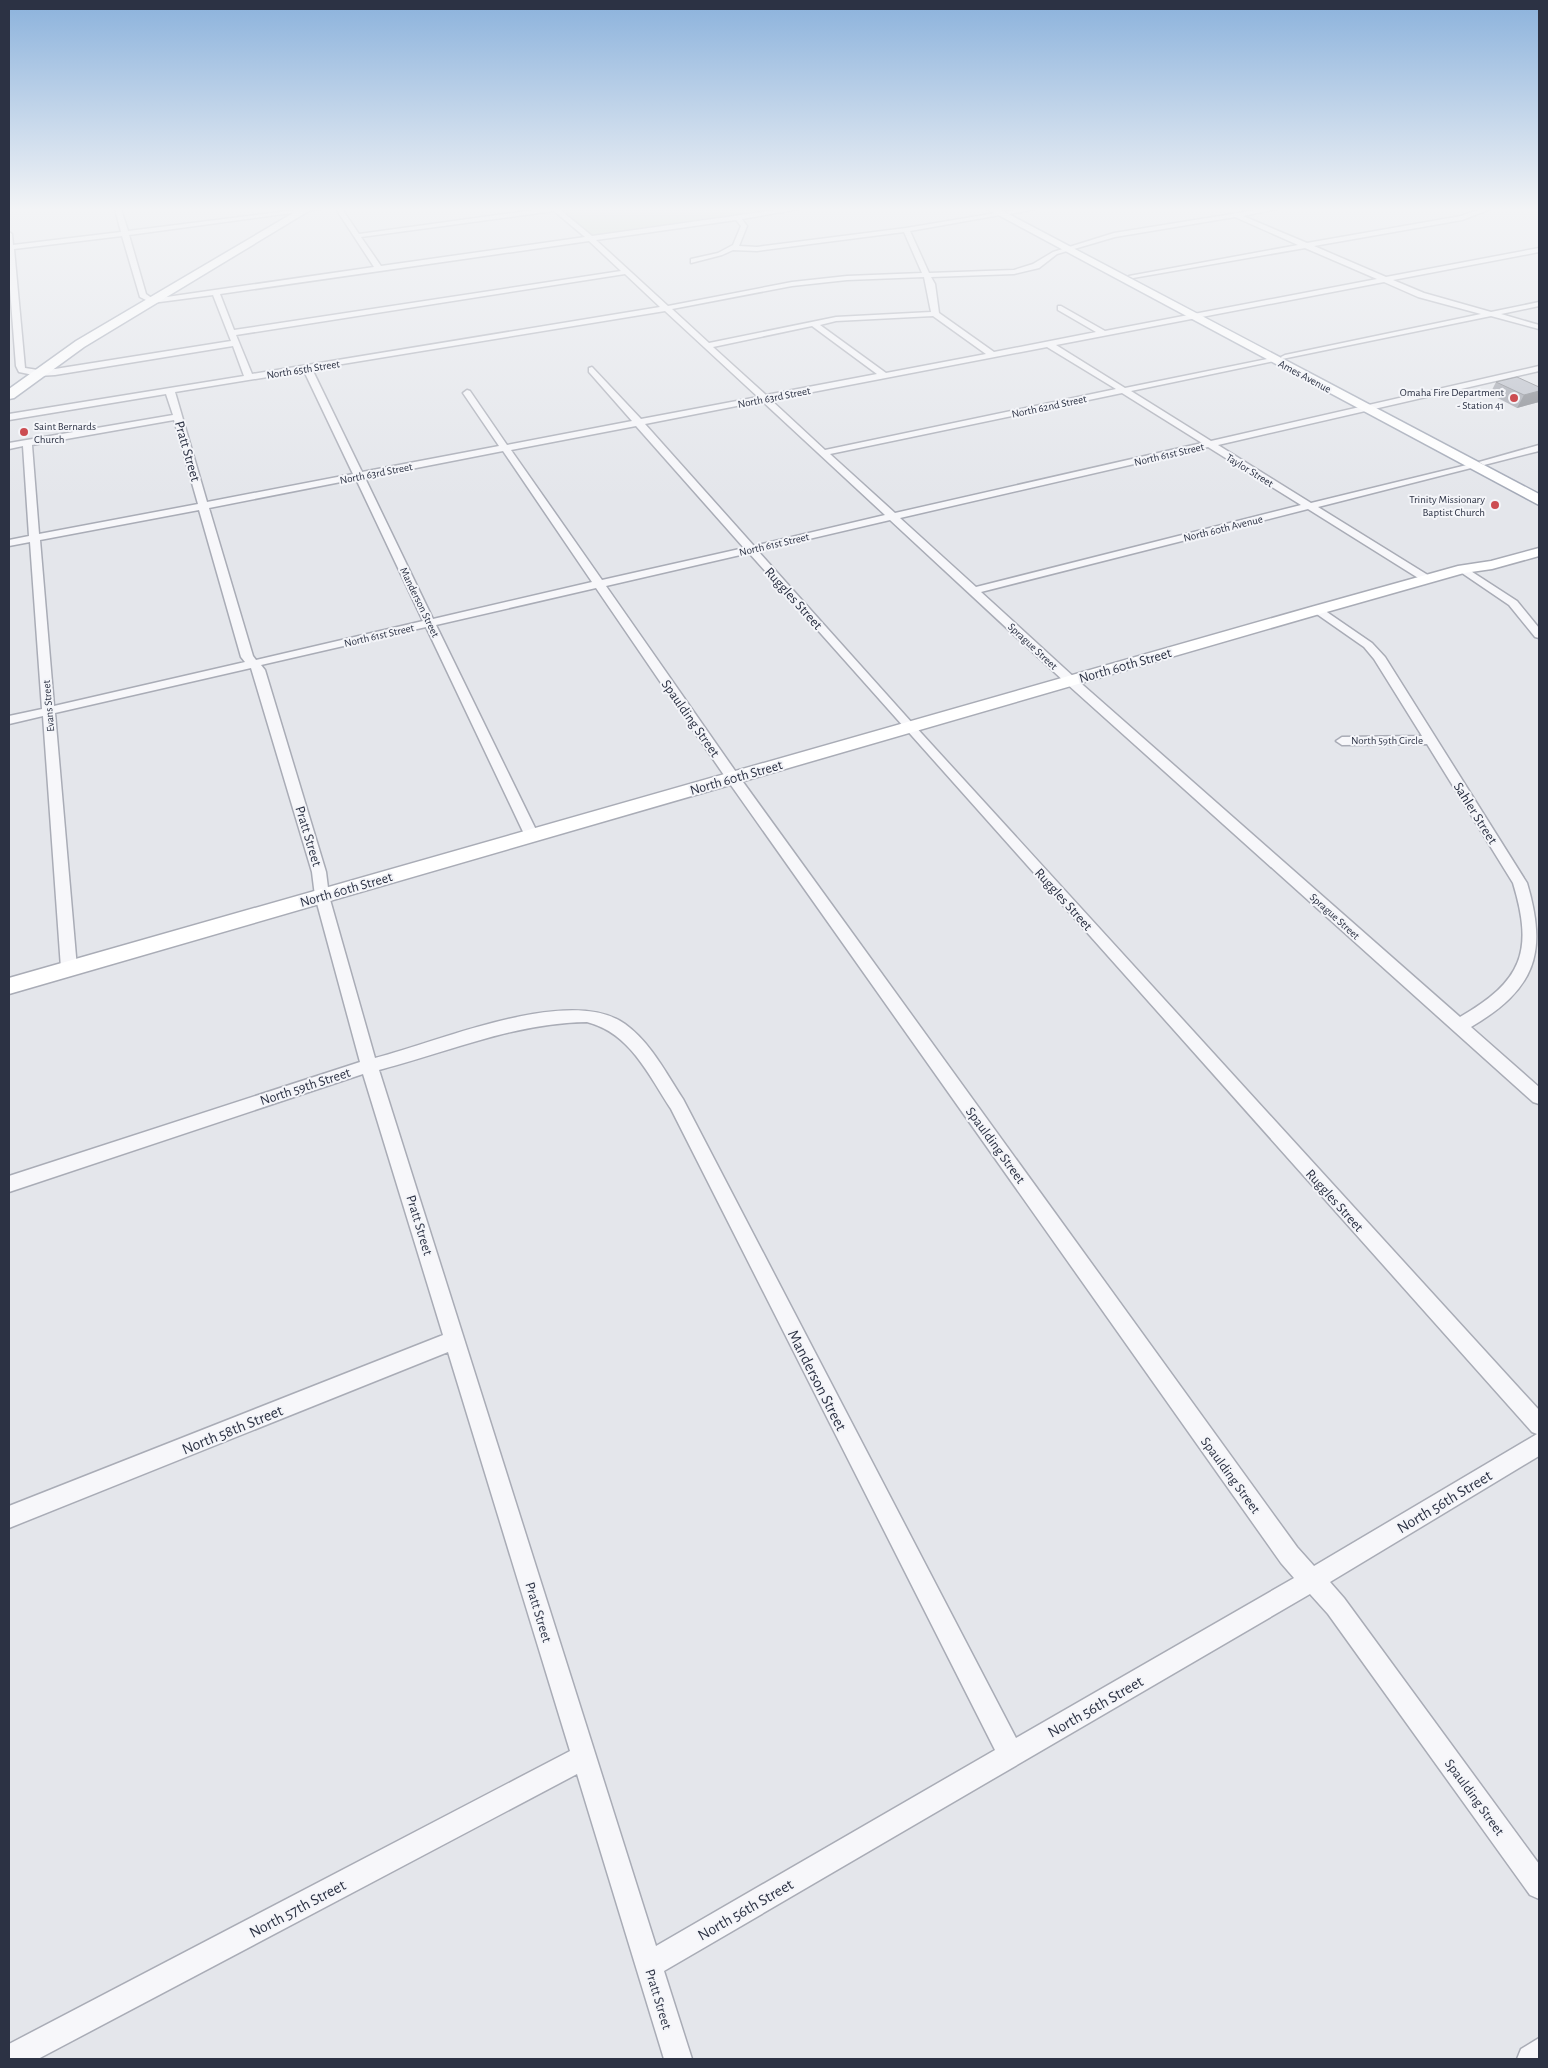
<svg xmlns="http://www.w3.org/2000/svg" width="1548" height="2068" font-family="'Alegreya Sans',sans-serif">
  <rect width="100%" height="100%" fill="#e4e6eb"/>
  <polygon fill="#c7d5c5" points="560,209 786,209 592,237"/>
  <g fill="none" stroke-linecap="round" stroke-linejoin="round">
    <g stroke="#a9acb6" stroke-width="3">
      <g id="street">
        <path d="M115,209h6l7,22 176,-22h17l-192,26 17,59 7,5 221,-32 -38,-58h6l17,25 183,-25h17l33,27 191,-27h16l-57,10 5,7 -8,20 18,1 149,-19 96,-16 -2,3 -90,16 19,42 85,-3 19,-6 20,-12 61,-19 149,-24h14l-34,7 64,27 154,-27 20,-7h9l-28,11 -148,26 72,31 153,-29v4l-146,28 31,13 67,19 48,-10v4l-38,8 38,11v4l-48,-13 -209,43 -1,-2 4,-2 196,-41 -63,-17 -34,-15 -328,63 69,43 152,-31v4h-3l-143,30 80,50 328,-75v5l-321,74 93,58 164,-40v4l-157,40 113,70v4h-8l-115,-72 -327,83 94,86 385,339c62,-36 74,-65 53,-134l-86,-139 -85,1 -6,-4 6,-4 80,-1 -48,-77 -10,-12 -53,-37 6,-3 4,1 51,35 13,14 142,226c21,71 8,106 -56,144l68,60v17l-6,-2 -466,-418 -177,-164 -132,31 155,173 626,686v46l-209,126 14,16 195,266v35l-9,-4 -202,-281 -18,-20 -646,377 28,88h-28l-87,-285 -539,285h-29v-15l561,-293 -122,-399 -439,176v-22l434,-171 -80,-261 -354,118v-16l351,-114 -45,-166 -3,-24 -61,-204 -196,45 22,255 -3,4h-10l-3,-4 -18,-252 -34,8v-8l33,-7 -12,-167 -21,4v-6l20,-4 -6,-90 -14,3v-6l164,-28 -7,-21 -157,26v-6l235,-38 -11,-30 -178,29 -17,1 -19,-4 -3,-6 -7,-91v-43l3,2 1,11 108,-13zM554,211l31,26 -204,29 -20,-29zM1235,217l63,28 -169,31 4,2 172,-30 72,31 -272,52 -44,-25h-3v4l38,22 -102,20 -55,-39 -4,-29 -4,-7 83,-3 25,-6 18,-14 58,-17zM736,220l5,6 -8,19 -15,8 -27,6v4l31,-8 11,-5 24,1 147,-19 18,41 -75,3 -55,6 -124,24 -72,-66zM122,236l18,61 12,6 61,-8 18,46 -176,28 -17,1 -13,-2 -11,-119zM589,241l32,30 -387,59 -14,-36zM625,274l35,33 -408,67 -16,-39zM924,277l7,35 -95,5 -127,26 -37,-34 120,-23 55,-6zM665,311l93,86 -117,22 -49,-52 -3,1v4l43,49 -125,24 -37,-54 -3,-1 -4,3 36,53 -137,26 -50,-103zM933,316l53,38 -100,19 -66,-48 16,-4zM812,326l65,48 -111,21 -53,-48zM1047,347l69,42 -291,61 -54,-50zM304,371l49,103 -146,28 -32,-110zM1122,393l80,50 -307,70 -65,-59zM762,401l123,114 -131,31 -109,-122zM174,420l24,84 -159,30 -7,-89zM636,426l108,122 -142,32 -91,-130zM1208,447l93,58 -325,82 -76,-69zM503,451l89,131 -159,37 -68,-141zM356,479l67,142 -167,39 -3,-4 -44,-148zM199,510l42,147 4,5 -191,44 -14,-166zM749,553l783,879 5,2 -223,132 -17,-19 -559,-772 -132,-189zM596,588l132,193 553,782 13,15 -278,160 -333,-639c-17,-26 -32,-56 -58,-75 -55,-40 -189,19 -250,34l-46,-162 -3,-24 -61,-202 -4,-5 165,-38 99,209 7,5 7,-5 -103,-211zM587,1022c43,11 61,52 84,87l324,641 -339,196 -277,-876c69,-18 135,-47 208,-48z"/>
        <polygon points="1018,209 1036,209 1009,214 1006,212"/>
        <polygon points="1539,445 1539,451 1484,465 1479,462"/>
        <polygon points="1463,566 1517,601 1539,628 1539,638 1535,637 1509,605 1459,571 1459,567"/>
        <polygon points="1539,2038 1539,2059 1517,2059 1521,2049"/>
      </g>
    </g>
    <g stroke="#a9acb6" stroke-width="3">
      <polygon id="secondary" points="1539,548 1539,556 1492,569 1464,573 1323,613 9,994 9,978 1311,607 1458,566 1491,561"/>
    </g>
    <g stroke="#a3a9b7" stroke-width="3">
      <g id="primary">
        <polygon points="300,209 312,209 84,347 14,398 9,399 9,389 76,341"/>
        <polygon points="987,209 999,209 1539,494 1539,505"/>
      </g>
    </g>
    <use href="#street" fill="#f7f7fa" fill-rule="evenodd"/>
    <use href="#secondary" fill="#fff" fill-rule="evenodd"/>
    <use href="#primary" fill="#fff" fill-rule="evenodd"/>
  </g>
  <polygon fill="#a1a4ad" points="1496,382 1539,387 1539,402 1517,408 1490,394"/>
  <polygon fill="#83868d" points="1539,391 1539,402 1517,408 1524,395"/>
  <polygon fill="#bbbfc9" stroke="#83868d" points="1517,377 1539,387 1539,391 1524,395 1496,382"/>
  <linearGradient id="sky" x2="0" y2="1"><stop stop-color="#8bb2dc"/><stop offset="0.42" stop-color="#f3f4f6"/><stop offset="1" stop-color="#f3f4f6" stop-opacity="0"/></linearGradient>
  <rect width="1548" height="498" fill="url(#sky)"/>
  <g fill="#cc4d52" stroke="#f4f5f9" stroke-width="2">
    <circle cx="1514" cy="398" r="5"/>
    <circle cx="24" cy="432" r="5"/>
    <circle cx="1495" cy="505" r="5"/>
  </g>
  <g text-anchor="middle" stroke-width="4" stroke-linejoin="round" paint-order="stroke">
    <g font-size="11" fill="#2c3244" stroke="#f4f5f9">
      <text transform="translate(303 369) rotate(-9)" y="4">North 65th Street</text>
      <text transform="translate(1305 376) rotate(28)" y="4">Ames Avenue</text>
      <text transform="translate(774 397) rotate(-11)" y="4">North 63rd Street</text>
      <text transform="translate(1049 406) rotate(-12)" y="4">North 62nd Street</text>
      <text transform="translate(1169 454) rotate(-13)" y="4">North 61st Street</text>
      <text transform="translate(1250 470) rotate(32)" y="4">Taylor Street</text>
      <text transform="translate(376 473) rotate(-11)" y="4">North 63rd Street</text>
      <text transform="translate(1223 528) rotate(-14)" y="4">North 60th Avenue</text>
      <text transform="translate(774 544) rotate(-13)" y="4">North 61st Street</text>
      <text transform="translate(420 602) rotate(64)" y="4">Manderson Street</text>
      <text transform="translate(379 635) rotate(-13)" y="4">North 61st Street</text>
      <text transform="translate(1033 646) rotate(43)" y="4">Sprague Street</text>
      <text transform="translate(48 706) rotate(-95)" y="4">Evans Street</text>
      <text x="1387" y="744">North 59th Circle</text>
      <text transform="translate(1335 916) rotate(42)" y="4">Sprague Street</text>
    </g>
    <g font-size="11" fill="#2c3244" stroke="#f4f5f9" text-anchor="end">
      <text x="1504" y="396">Omaha Fire Department<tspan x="1504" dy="13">- Station 41</tspan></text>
      <text x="34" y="430" text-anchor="start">Saint Bernards<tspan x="34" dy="13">Church</tspan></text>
      <text x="1485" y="503">Trinity Missionary<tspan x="1485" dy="13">Baptist Church</tspan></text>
    </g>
    <g font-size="14" fill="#2c3244" stroke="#f4f5f9">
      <text transform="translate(188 451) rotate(74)" y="5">Pratt Street</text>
      <text transform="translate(794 598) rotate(48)" y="5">Ruggles Street</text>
      <text transform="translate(1125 665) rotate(-16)" y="5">North 60th Street</text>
      <text transform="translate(691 718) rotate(55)" y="5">Spaulding Street</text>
      <text transform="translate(736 777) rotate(-16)" y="5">North 60th Street</text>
      <text transform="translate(1476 813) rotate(58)" y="5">Sahler Street</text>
      <text transform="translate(309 836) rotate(73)" y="5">Pratt Street</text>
      <text transform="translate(346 889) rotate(-16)" y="5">North 60th Street</text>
      <text transform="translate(1064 899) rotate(48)" y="5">Ruggles Street</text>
      <text transform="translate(305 1086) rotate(-18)" y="5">North 59th Street</text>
      <text transform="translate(996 1145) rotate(54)" y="5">Spaulding Street</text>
      <text transform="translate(1335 1200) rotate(48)" y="5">Ruggles Street</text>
      <text transform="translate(420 1225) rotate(73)" y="5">Pratt Street</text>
      <text transform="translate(1231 1475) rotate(54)" y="5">Spaulding Street</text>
      <text transform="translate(539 1612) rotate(73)" y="5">Pratt Street</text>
      <text transform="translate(1475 1797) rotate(54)" y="5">Spaulding Street</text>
      <text transform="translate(659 1999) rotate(73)" y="5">Pratt Street</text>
    </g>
    <g font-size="16" fill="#2c3244" stroke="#f4f5f9">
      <text transform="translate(818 1380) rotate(63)" y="6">Manderson Street</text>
      <text transform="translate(232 1429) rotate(-22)" y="6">North 58th Street</text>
      <text transform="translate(1444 1501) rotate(-31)" y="6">North 56th Street</text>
      <text transform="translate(1095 1706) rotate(-30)" y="6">North 56th Street</text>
      <text transform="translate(297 1908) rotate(-28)" y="6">North 57th Street</text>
      <text transform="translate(745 1909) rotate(-30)" y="6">North 56th Street</text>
    </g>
  </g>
  <rect width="1548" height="2068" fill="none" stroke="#2c3244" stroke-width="20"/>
</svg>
